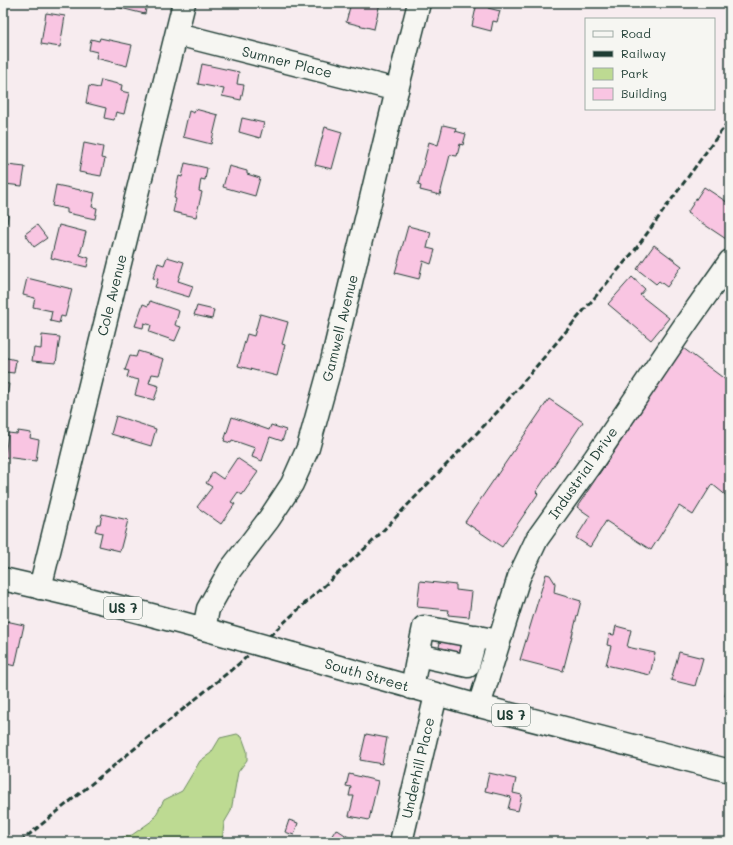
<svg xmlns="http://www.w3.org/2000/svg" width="733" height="845" font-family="Mali,sans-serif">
  <rect width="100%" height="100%" fill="#f7ecef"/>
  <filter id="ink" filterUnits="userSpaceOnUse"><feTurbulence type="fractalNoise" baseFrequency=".025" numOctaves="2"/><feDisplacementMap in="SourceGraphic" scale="8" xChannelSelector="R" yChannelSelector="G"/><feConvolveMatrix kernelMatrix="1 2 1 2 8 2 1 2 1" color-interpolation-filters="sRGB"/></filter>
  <g filter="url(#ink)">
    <polygon fill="#bdda92" stroke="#6e8c63" points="237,734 242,737 247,751 247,760 238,772 231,811 224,823 222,842 111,842 114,839 132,835 153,820 164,800 182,791 200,761 211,753 220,738"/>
    <g fill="#f9c5e2" stroke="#1f3d34">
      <polygon points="109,3 147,3 145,14 108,5"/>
      <polygon points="351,3 380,3 374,29 346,22"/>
      <polygon points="477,3 489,3 488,8 500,11 497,22 493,21 491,31 472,26"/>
      <polygon points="46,13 65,16 60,47 41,44"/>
      <polygon points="100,38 132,45 127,66 96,58 97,52 89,50 91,39 99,41"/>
      <polygon points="202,64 239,72 237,84 244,85 241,100 222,96 224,89 198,84"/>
      <polygon points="101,80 122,85 121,91 129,93 124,114 116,112 114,120 104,118 106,108 86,103 89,86 99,88"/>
      <polygon points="3,94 6,95 3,109"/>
      <polygon points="195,109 218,115 211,144 183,137 189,111 194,113"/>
      <polygon points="242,118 264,123 260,138 239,132"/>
      <polygon points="443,125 456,128 455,131 466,134 463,145 460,144 457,156 450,155 440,195 420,190 421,186 418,185 429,142 438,145"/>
      <polygon points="325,127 342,132 332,169 315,165"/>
      <polygon points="84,143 103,147 101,158 105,159 101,176 79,172"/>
      <polygon points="185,163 207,168 205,180 201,179 199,191 202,192 196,217 173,212 176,199 174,198 179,176 182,177"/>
      <polygon points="7,165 25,167 22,186 5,184"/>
      <polygon points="229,166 247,171 247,174 260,178 255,196 223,187"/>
      <polygon points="56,185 95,193 92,207 97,208 95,219 67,213 67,209 52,206"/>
      <polygon points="704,187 730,204 730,233 726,239 687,213"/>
      <polygon points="3,214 8,215 7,223 3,223"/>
      <polygon points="37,225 47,238 34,247 25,234"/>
      <polygon points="59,225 86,232 80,255 89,258 87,267 51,258"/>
      <polygon points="408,226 431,232 427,248 435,250 431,264 423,261 419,279 395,273"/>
      <polygon points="654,245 682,266 667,287 659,281 656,284 637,269"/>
      <polygon points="167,257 184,262 178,281 193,286 189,297 155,287 158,279 153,278 158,263 164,265"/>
      <polygon points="632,277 645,289 640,295 669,318 651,340 608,304"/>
      <polygon points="27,278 72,289 65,317 61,316 59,323 50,321 52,311 33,307 35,298 23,295"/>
      <polygon points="150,301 179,311 175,325 181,327 175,341 149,332 151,325 144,323 143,328 135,326 143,304 148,306"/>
      <polygon points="197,306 214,310 212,319 194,315"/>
      <polygon points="260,314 288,322 282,344 285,345 277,376 238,366 247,334 254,336"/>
      <polygon points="42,335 60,337 56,363 32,361 34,348 41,349"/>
      <polygon points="683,348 730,383 730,495 728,497 712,484 693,515 679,506 651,550 606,521 590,547 576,538 590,516 577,507"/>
      <polygon points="138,351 164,359 159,375 152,374 149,383 159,386 154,400 135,395 139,380 127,377 129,371 125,370 130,356 136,357"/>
      <polygon points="3,357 16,360 14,373 5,372 3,383 9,384 7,396 3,395"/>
      <polygon points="549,399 583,422 536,492 538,494 502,547 465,522"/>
      <polygon points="116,416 156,429 151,446 111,434"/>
      <polygon points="232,417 269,430 271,425 286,430 282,441 270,437 262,461 252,457 255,448 232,440 231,443 224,441"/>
      <polygon points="18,431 31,433 30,438 39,440 36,461 5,457 8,433 17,434"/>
      <polygon points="237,458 258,472 242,495 238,492 231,502 235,504 221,524 197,507 212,487 206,483 213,472 223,479"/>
      <polygon points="102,514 128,520 120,551 99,546 102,533 95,531 97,524 100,524"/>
      <polygon points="730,562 730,573 725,570"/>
      <polygon points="546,574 550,575 555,583 554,593 581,601 563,671 520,660"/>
      <polygon points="420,581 456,585 456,590 472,592 469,617 448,615 449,610 417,607"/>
      <polygon points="6,621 24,625 15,666 3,663 3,624 6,624"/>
      <polygon points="616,626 631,630 627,647 655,653 650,675 606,665 611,646 607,645 609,634 614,635"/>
      <polygon points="441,638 466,644 462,662 437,656"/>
      <polygon points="679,652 703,658 695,686 671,680"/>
      <polygon points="730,675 730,697 725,696"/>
      <polygon points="366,734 387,738 382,764 360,760"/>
      <polygon points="489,773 516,779 513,793 522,795 518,811 508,809 511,797 485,791"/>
      <polygon points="349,774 378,781 369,820 349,816 354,796 349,796 351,787 346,786"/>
      <polygon points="289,820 298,823 294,835 285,832"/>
      <polygon points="336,829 353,840 352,842 328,842"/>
    </g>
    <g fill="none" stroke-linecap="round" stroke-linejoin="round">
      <g stroke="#1f3d34" stroke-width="25">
        <g id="minor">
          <polyline points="177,34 397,90"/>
          <polyline points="40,588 184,3"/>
          <polyline points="204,629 208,609 230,570 269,519 292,484 308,448 332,361 397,90 419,3"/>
          <polyline points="418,655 468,666 476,636"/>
          <polyline points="412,688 418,655 424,627 499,641"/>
          <polyline points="479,706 519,577 537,539 595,458 685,325 730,261"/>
          <polyline points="401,842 436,695"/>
        </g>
      </g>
      <g stroke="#1f3d34" stroke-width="25">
        <g id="highway">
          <path d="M3,579c80,18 160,38 240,61"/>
          <polyline points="293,654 479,706 730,771"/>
        </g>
      </g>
      <use href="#minor" stroke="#f6f6f2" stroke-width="22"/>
      <use href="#highway" stroke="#f6f6f2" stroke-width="22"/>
      <polyline stroke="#1f3d34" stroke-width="3" stroke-dasharray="6 3" stroke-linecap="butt" points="20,842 241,662 372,542 501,408 635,250 730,119"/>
      <g stroke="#1f3d34" stroke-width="25" stroke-linecap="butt">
        <polyline id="highway-bridge" points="243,640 293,654"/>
      </g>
      <use href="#highway-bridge" stroke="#f6f6f2" stroke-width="22"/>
    </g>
  </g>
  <g text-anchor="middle" stroke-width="3.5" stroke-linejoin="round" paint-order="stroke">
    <g fill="#f6f6f2" stroke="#60746d" stroke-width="1">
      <rect x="104" y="597" width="38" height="22" rx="3"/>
      <rect x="492" y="704" width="38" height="22" rx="3"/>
    </g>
    <g font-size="13" font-weight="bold" fill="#1f3d34">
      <text x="123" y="613">US 7</text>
      <text x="511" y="720">US 7</text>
    </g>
    <g font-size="14" fill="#1f3d34" stroke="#f6f6f2">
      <text transform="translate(287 62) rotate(14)" y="5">Sumner Place</text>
      <text transform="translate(112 295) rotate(-76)" y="5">Cole Avenue</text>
      <text transform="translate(340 328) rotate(-76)" y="5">Gamwell Avenue</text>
      <text transform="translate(583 473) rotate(-55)" y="5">Industrial Drive</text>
      <text transform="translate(367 675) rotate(16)" y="5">South Street</text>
      <text transform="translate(418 768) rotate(-77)" y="5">Underhill Place</text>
    </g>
  </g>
  <rect width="733" height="845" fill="none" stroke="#f6f6f2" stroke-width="16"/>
  <rect x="8" y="8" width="717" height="829" fill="none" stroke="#1f3d34" stroke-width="1.5" filter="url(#ink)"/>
  <rect x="585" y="18" width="130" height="92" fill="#f6f6f2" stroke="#a0aca6"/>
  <rect x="593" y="31" width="20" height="6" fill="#f6f6f2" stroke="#a0aca6"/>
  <text x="621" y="38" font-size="12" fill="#1f3d34">Road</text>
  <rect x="593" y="51" width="20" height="6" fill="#1f3d34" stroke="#a0aca6"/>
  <text x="621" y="58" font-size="12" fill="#1f3d34">Railway</text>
  <rect x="593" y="68" width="20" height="12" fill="#bdda92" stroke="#a0aca6"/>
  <text x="621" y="78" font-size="12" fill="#1f3d34">Park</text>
  <rect x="593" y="88" width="20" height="12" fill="#f9c5e2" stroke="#a0aca6"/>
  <text x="621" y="98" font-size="12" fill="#1f3d34">Building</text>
</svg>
